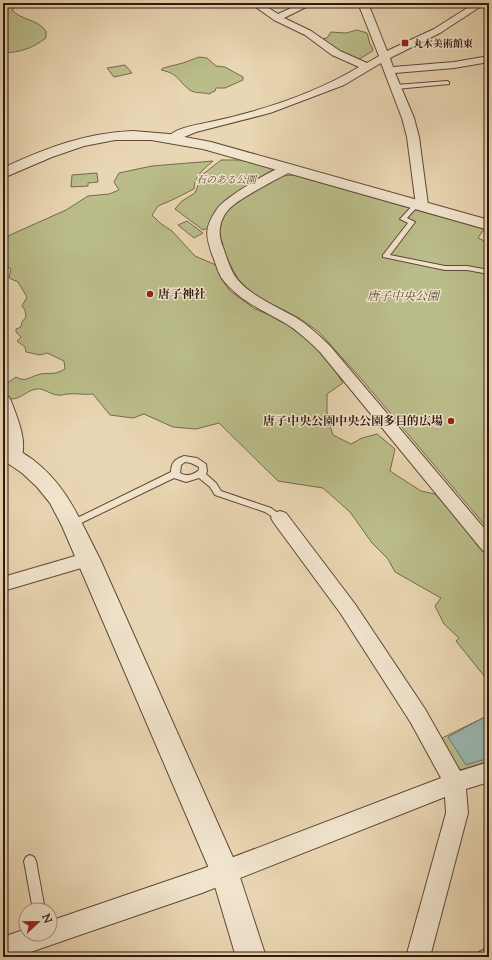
<svg xmlns="http://www.w3.org/2000/svg" width="492" height="960" font-family="'Sorts Mill Goudy','Noto Serif JP',serif">
  <rect width="100%" height="100%" fill="#e9d6b2"/>
  <filter id="stains"><feTurbulence type="fractalNoise" baseFrequency=".005" numOctaves="4"/><feColorMatrix values="0 0 0 0 .2 0 0 0 0 .09 0 0 0 0 .02 0 0 0 .5 -.17"/></filter>
  <radialGradient id="worn" r=".72"><stop offset=".6" stop-color="#630" stop-opacity="0"/><stop offset="1" stop-color="#630" stop-opacity=".3"/></radialGradient>
  <g fill="#babd8a" stroke="#766a4c">
    <path d="M3,3h27l-14,3 -4,4c9,10 25,9 34,21v7c-15,11 -25,14 -43,15z"/>
    <path d="M357,30l10,3 3,11 2,3 1,4c-5,2 -9,6 -14,8 -11,3 -31,-14 -39,-20l7,-1 4,-6 15,1z"/>
    <path d="M199,57l8,1 9,8 9,1 18,10v3l-18,8h-9l-1,3 -6,3c-6,-2 -14,0 -19,-4 -13,-9 -10,-16 -29,-20l2,-2 20,-5z"/>
    <polygon points="125,65 132,73 114,77 107,68"/>
    <polygon points="221,160 242,160 274,169 275,172 215,213 208,228 203,230 175,209 182,201 195,193 202,175"/>
    <path d="M213,161c-9,8 -19,15 -19,28l-22,11 -14,6 -6,9 8,8 12,8 23,25 21,9 6,15 8,11 25,18 42,17 29,31 17,26 -16,11v22l6,19 18,9 11,-6 15,-4 18,15 -5,22 31,20 14,3 54,58v130l-33,-41 3,-3 -15,-14 -9,-18 6,-8 -46,-26 -7,-13 -16,-16 -22,-31 -27,-24 -45,-7 -59,-58 -23,6 -23,-2 -29,-13 -11,4 -23,-3 -17,-21c-9,1 -17,-1 -26,0 -3,0 -6,2 -9,1 -7,0 -14,-7 -21,-6 -11,1 -16,11 -28,10l-5,-11 3,-5 9,-6c9,5 12,1 21,-2 11,-4 14,2 28,-6l-1,-8 -17,-8 -7,2 -14,-3 -1,-5 -8,-6 4,-4 -5,-5v-3l5,-2 1,-5 4,-5 -1,-7 -3,-4 5,-9 -9,-15 -9,-4 2,-9 -8,-4v-25l7,-5 56,-25 22,-14 21,-2 10,-4 -5,-8 5,-9 33,-7z"/>
    <polygon points="97,173 98,182 88,183 88,186 71,187 72,175"/>
    <polygon points="293,175 484,229 478,238 489,243 489,530 363,381 319,332 299,318 272,305 251,293 238,279 221,248 218,230 223,215 231,206 248,194 283,176"/>
    <polygon points="187,221 203,233 194,238 178,225"/>
    <polygon points="489,715 489,761 460,770 440,739"/>
  </g>
  <polygon fill="#99b8b2" stroke="#6f7870" points="489,717 489,758 466,765 448,737 483,718"/>
  <g fill="none" stroke-linecap="round" stroke-linejoin="round">
    <g stroke="#5f4837" stroke-width="2">
      <g id="service">
        <polygon points="447,81 449,82 449,84 396,89 393,87 396,85"/>
        <polygon points="417,202 420,204 407,218 415,222 390,255 445,266 467,266 489,270 489,274 467,270 445,270 383,257 383,255 408,223 400,219 415,203"/>
        <path d="M184,456l13,2 9,6 1,7 -1,3 10,9 5,8 50,17 14,10 -2,2h-6l-12,-8 -50,-17 -5,-8 -11,-9 -13,4 -12,-4 -99,48h-6l-2,-2 2,-2 102,-50c0,-9 4,-13 13,-16zM185,462l6,1 8,4v3c-6,5 -12,7 -19,3l1,-8z"/>
        <polygon points="30,855 34,857 36,861 45,910 33,910 24,861 26,857"/>
        <polygon points="489,947 489,957 477,957 479,952"/>
      </g>
    </g>
    <g stroke="#5f4837" stroke-width="2">
      <g id="minor">
        <path d="M250,3h11l17,11 24,-11h12l-30,15 27,13 29,20 27,12 12,-7 -21,-53h10l19,48 47,-22 41,-26h11l-46,30 -50,25 3,9 61,-5 35,-6v6l-35,6 -59,5 19,45 5,19 9,68 -2,3h-8l-2,-3 -9,-68 -5,-19 -21,-55 -37,22 -74,28 -74,19 -19,8h-8l-2,-2c9,-11 30,-13 43,-16 51,-11 104,-28 149,-55l-27,-12 -27,-20 -31,-15z"/>
        <path d="M286,165l4,1 2,3 -2,3c-16,9 -47,24 -60,36 -11,11 -13,26 -7,39 3,9 6,18 10,26 11,20 43,33 62,44 13,8 24,18 35,29l159,188v19l-6,-2 -163,-199c-11,-11 -22,-21 -35,-29 -23,-13 -49,-24 -64,-46 -4,-7 -6,-16 -9,-23 -7,-20 -7,-27 5,-45 7,-11 56,-40 69,-44z"/>
        <path d="M3,396l6,1 2,4c6,16 18,43 9,59l-6,2 -6,-2 -2,-4v-26l-3,-8z"/>
        <polygon points="280,511 286,513 355,604 425,709 460,771 489,762 489,782 466,789 468,813 430,957 406,957 446,813 445,797 202,893 16,957 3,957 3,937 26,929 26,934 50,934 50,921 202,869 441,778 411,723 341,614 274,523 271,518 274,513"/>
        <polygon points="89,552 95,554 98,559 95,564 3,591 3,577"/>
      </g>
    </g>
    <g stroke="#5f4837" stroke-width="2">
      <g id="tertiary">
        <path d="M133,131l36,3 42,8 278,78v10l-286,-81 -52,-9h-36l-31,6 -32,11 -49,21v-10c43,-20 82,-35 130,-37z"/>
        <path d="M3,443c11,3 20,10 29,16 36,27 48,62 68,100l135,303 31,95h-30l-25,-84 -149,-347 -12,-23 -13,-16 -15,-14 -19,-13z"/>
      </g>
    </g>
    <use href="#service" fill="#f1e4cd" fill-rule="evenodd"/>
    <use href="#minor" fill="#f1e4cd" fill-rule="evenodd"/>
    <use href="#tertiary" fill="#f1e4cd" fill-rule="evenodd"/>
  </g>
  <g fill="#8f2418" stroke="#f1e4cd" stroke-width="1.5">
    <rect x="401" y="39" width="8" height="8" rx="2"/>
    <circle cx="150" cy="294" r="4"/>
    <circle cx="451" cy="421" r="4"/>
  </g>
  <g text-anchor="middle" stroke-width="3" stroke-linejoin="round" paint-order="stroke">
    <g font-size="10" font-weight="bold" fill="#31180e" stroke="#f1e4cd" text-anchor="start">
      <text x="413" y="47">丸木美術館東</text>
    </g>
    <g font-size="10" font-style="italic" fill="#5a4a33" stroke="#f1e4cd">
      <text x="226" y="183">石のある公園</text>
    </g>
    <g font-size="12" font-weight="bold" fill="#31180e" stroke="#f1e4cd" text-anchor="start">
      <text x="158" y="298">唐子神社</text>
      <text x="443" y="425" text-anchor="end">唐子中央公園中央公園多目的広場</text>
    </g>
    <g font-size="12" font-style="italic" fill="#5a4a33" stroke="#f1e4cd">
      <text x="403" y="300">唐子中央公園</text>
    </g>
  </g>
  <rect width="492" height="960" fill="none" stroke="#e9d6b2" stroke-width="16"/>
  <rect x="4" y="4" width="484" height="952" fill="none" stroke="#31180e" stroke-width="2"/>
  <rect x="8" y="8" width="476" height="944" fill="none" stroke="#31180e"/>
  <g transform="translate(38 922) rotate(68)"><circle r="19" fill="#f1e4cd" stroke="#a49281"/>
  <path d="M0-3L7 15L0 10L-7 15Z" fill="#8f2418"/>
  <text y="-6" font-size="11" font-weight="bold" text-anchor="middle" fill="#31180e">N</text>
  </g>
  <rect width="100%" height="100%" filter="url(#stains)"/>
  <rect width="100%" height="100%" fill="url(#worn)"/>
</svg>
